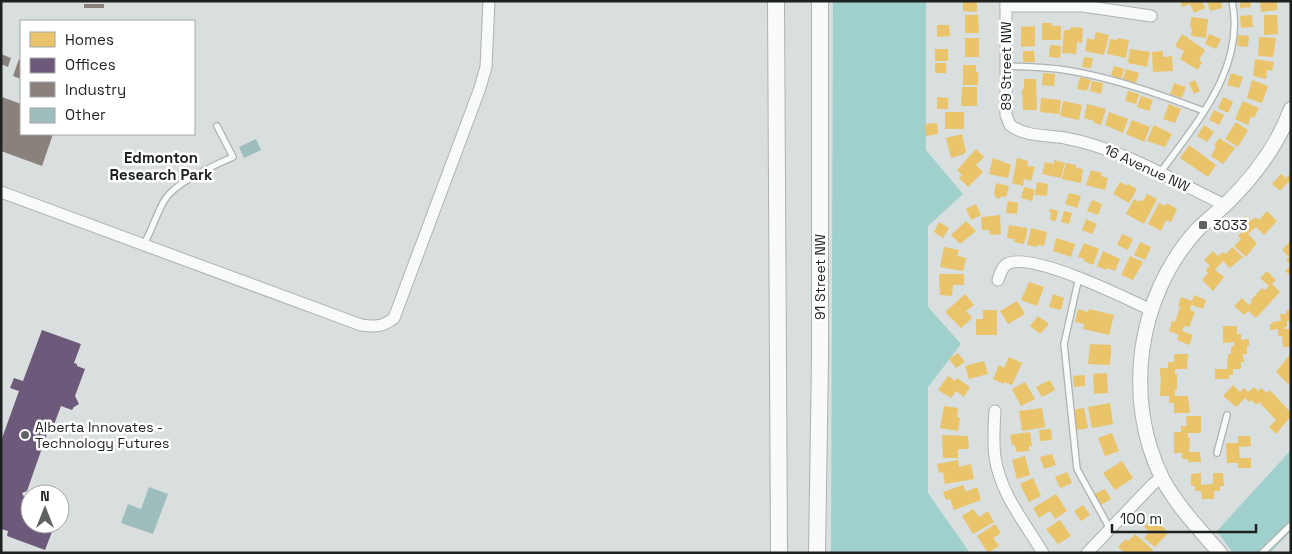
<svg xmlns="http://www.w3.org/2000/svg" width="1292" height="554" font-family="'Space Grotesk',sans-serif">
  <rect width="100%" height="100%" fill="#d9dede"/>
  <g fill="#a0d0cc">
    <polygon points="833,1 926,1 926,150 963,194 928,226 928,307 961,344 928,387 928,493 970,553 831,553"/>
    <polygon points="1291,450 1291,531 1270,553 1233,553 1217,531"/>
  </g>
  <g fill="#e9c46a">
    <polygon points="963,1 977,1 977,12 963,11"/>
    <polygon points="1180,1 1202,1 1205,8 1194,13 1190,4 1182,7"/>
    <polygon points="1207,1 1221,1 1222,8 1210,11"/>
    <polygon points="1240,1 1250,1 1251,7 1240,8"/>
    <polygon points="1260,1 1277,1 1277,10 1261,12"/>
    <polygon points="965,15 978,15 979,33 965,33"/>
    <polygon points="1252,15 1253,27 1241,28 1240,16"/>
    <polygon points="1264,15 1277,15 1278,34 1264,35"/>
    <polygon points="1191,17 1208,19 1206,38 1191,36 1192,28 1190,27"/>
    <polygon points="1042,23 1052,23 1052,26 1061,26 1061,40 1042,40"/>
    <polygon points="937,25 949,25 950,36 937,37"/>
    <polygon points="1035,26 1035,46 1021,47 1021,27"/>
    <polygon points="1071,27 1083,28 1082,43 1077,42 1076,54 1062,53 1064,30 1070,30"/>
    <polygon points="1096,32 1109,35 1104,55 1085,51 1087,38 1094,40"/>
    <polygon points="1182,34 1205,50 1199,60 1202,62 1198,70 1180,59 1184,51 1175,46"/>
    <polygon points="1209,34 1221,39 1216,49 1205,44"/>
    <polygon points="1238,35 1249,36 1248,47 1237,46"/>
    <polygon points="1259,37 1276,38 1273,57 1258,56"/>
    <rect x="965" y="38" width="14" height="19"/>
    <polygon points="1117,38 1129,40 1126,58 1107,54 1110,39 1117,40"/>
    <polygon points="1050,45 1061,46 1060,58 1049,57"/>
    <rect x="935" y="49" width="13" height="12"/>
    <polygon points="1130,49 1150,52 1147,67 1128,63"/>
    <polygon points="1023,51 1034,51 1035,62 1023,62"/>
    <polygon points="1163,51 1163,57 1172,56 1173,71 1153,72 1152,52"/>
    <polygon points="1084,57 1093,58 1091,68 1082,67"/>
    <polygon points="1255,59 1274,62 1272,71 1267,70 1266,79 1253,76"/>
    <rect x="935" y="63" width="11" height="10"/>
    <polygon points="963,65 976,65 976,72 978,72 978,85 963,85"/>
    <polygon points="1114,66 1124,69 1121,79 1111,75"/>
    <polygon points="1126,69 1139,73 1136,83 1123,79"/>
    <polygon points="1043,73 1055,74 1054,86 1042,85"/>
    <polygon points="1231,73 1243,77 1239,88 1227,85"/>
    <polygon points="1080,77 1091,80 1087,91 1077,89"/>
    <polygon points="1024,79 1036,79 1037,110 1023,110 1022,89 1024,89"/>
    <polygon points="1195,80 1200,91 1194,94 1189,83"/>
    <polygon points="1252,80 1268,86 1262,103 1247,98"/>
    <polygon points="1092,81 1103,83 1101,94 1090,91"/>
    <polygon points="1174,83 1186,87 1182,98 1170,94"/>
    <polygon points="962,87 977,87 977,106 961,106"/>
    <polygon points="1128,91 1139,94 1136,104 1125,101"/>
    <polygon points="1141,96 1153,100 1149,111 1137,107"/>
    <polygon points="937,97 948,98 948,109 937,109"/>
    <polygon points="1223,97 1233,102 1228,113 1218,108"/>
    <polygon points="1041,98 1061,100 1059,114 1040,112"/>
    <polygon points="1063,101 1082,105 1079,120 1060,116"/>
    <polygon points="1243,101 1259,108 1254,118 1251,116 1248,125 1235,119"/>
    <polygon points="1087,104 1106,109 1101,125 1094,123 1094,121 1084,118"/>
    <polygon points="1169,104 1181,109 1175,123 1163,119"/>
    <polygon points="1214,110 1224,115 1219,125 1209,120"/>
    <rect x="945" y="112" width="19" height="17"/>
    <polygon points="1109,112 1128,119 1123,133 1105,125"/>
    <polygon points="1132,120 1150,127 1144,142 1126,134"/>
    <polygon points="1236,122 1248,130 1238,147 1225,139"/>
    <polygon points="937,123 938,134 926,136 925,124"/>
    <polygon points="1154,125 1172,134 1165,147 1147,141"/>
    <polygon points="1204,125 1214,132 1207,142 1197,136"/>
    <polygon points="962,134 966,152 964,153 964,154 951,158 946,138"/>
    <polygon points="1219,138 1235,148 1223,164 1211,156 1216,147 1214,146"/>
    <polygon points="1189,145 1216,165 1208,177 1180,158"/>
    <polygon points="976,149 984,157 976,165 983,172 968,187 959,178 962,175 957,170"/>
    <polygon points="993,158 1011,165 1008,178 989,174"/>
    <polygon points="1017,158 1028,161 1027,166 1035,167 1031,181 1024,179 1023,186 1012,183"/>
    <polygon points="1054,160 1065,163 1061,178 1042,174 1045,162 1054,164"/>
    <polygon points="1066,163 1076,165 1076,168 1083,169 1081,183 1062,179"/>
    <polygon points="1091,170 1102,173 1101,176 1108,178 1105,190 1086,185"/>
    <polygon points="1291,173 1291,184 1288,182 1280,191 1272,184 1281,174 1286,178"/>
    <polygon points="1037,182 1048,184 1047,196 1035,195"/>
    <polygon points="1120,182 1127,186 1128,184 1137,189 1129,203 1113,194"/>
    <polygon points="996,183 1009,186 1006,197 1001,196 1000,199 995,197 995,195 994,194"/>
    <polygon points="1024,187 1035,190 1032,201 1021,198"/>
    <polygon points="1069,193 1081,196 1077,208 1065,204"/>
    <polygon points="1147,194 1157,199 1144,224 1126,214 1134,199 1139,202 1140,200 1143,201"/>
    <polygon points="1092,200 1102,204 1098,215 1087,211"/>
    <polygon points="1008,201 1018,203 1017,214 1006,213"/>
    <polygon points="1159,203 1165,206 1166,203 1177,209 1171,222 1166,220 1161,231 1148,224"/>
    <polygon points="976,204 981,215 971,220 966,209"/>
    <polygon points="1050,209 1058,211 1056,221 1050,220 1051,213 1049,212"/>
    <polygon points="1064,211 1072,213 1069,224 1061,222"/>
    <polygon points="1267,211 1277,221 1264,235 1256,227 1248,234 1257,243 1246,257 1234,246 1241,239 1238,236 1242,232 1236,226 1245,216 1251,221 1255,217 1259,220"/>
    <polygon points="1000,215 1001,234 990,235 989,230 982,230 981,217"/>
    <polygon points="1086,219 1097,224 1092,234 1082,230"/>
    <polygon points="966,221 976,231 960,244 951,235"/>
    <polygon points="939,222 949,228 943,238 934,232"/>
    <polygon points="1009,225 1027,228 1027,233 1024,244 1014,242 1015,239 1007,238"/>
    <polygon points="1031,228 1047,232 1044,246 1037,245 1037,247 1027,245"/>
    <polygon points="1122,234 1133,239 1128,250 1117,245"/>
    <polygon points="1056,238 1075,244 1071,257 1053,251"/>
    <polygon points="1291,240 1291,276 1285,271 1291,265 1286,260 1289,257 1282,250"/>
    <polygon points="1140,242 1151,247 1145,260 1134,255"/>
    <polygon points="1084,243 1099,249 1093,265 1084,261 1084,259 1078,257"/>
    <polygon points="944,247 959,250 957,256 966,258 963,271 940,267"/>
    <polygon points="1232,247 1243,257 1230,268 1223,261 1215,270 1224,277 1213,291 1202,280 1208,273 1206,270 1210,266 1204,260 1213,251 1218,256 1223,252 1226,254"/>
    <polygon points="1103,251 1120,259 1115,271 1107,268 1106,270 1097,266"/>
    <polygon points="1130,256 1143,262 1133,280 1121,275"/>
    <polygon points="1267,271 1276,280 1272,284 1280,292 1256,318 1248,311 1244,315 1234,306 1242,298 1249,305 1252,302 1251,300 1262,288 1265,290 1269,286 1260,278"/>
    <polygon points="939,274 964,274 964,285 953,285 952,296 940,295"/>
    <polygon points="1029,282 1044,287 1037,306 1021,300"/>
    <polygon points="965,294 974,305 966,311 972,318 961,328 945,312"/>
    <polygon points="1053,294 1064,298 1061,310 1049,307"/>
    <polygon points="1194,295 1206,300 1203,309 1191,305 1190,310 1195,312 1189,327 1184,326 1182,331 1193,335 1189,345 1177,340 1179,335 1169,331 1172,321 1175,322 1180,307 1178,306 1181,297 1192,301"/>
    <polygon points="1017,301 1025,314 1008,324 1000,311"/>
    <polygon points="1078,309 1088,312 1089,309 1114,315 1109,335 1083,329 1084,324 1075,322"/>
    <polygon points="983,310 997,310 997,335 976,335 976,319 983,319"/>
    <polygon points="1291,310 1291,321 1287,321 1287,327 1284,327 1284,329 1291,329 1291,347 1283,347 1282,336 1278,336 1278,329 1270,330 1270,324 1273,324 1272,322 1281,321 1280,314 1286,314 1286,311"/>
    <polygon points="1038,316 1049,324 1040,334 1030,326"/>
    <polygon points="1223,326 1237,326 1237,334 1241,334 1241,340 1249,339 1249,346 1247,346 1247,354 1243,354 1244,362 1241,362 1241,369 1233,369 1233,375 1229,375 1229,379 1215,379 1215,369 1227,369 1228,354 1231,354 1231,347 1234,346 1234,342 1223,343"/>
    <polygon points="1090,344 1111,345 1111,357 1110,357 1110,365 1088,364"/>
    <polygon points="958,353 965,362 956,368 949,359"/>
    <polygon points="1291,353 1291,381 1288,384 1276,372"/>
    <polygon points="1174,354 1188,354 1187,369 1175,369 1175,374 1177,374 1177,390 1175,390 1175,396 1188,396 1190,413 1174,413 1174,403 1169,403 1169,396 1160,396 1161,375 1160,375 1160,368 1168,368 1168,362 1174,362"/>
    <polygon points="1009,357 1022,363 1012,385 1005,382 1004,384 993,379 999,365 1004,368"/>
    <polygon points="984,361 988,374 969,379 965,366"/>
    <polygon points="1107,373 1108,393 1094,394 1093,374"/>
    <polygon points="1085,375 1085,386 1074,387 1073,376"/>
    <polygon points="948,376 955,381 957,378 970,387 964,397 956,391 951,398 938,390"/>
    <polygon points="1050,380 1055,390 1042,397 1036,387"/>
    <polygon points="1025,382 1035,399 1021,406 1012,389"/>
    <polygon points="1233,385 1240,392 1244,388 1248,392 1254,387 1258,391 1261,388 1267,393 1270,390 1291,413 1291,416 1276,434 1269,427 1276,420 1259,402 1257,405 1251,400 1249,402 1245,398 1236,407 1223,396"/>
    <polygon points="1110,403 1113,424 1092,428 1088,407"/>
    <polygon points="944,406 958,408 957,417 960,418 958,431 940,428"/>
    <polygon points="1042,408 1045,427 1022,431 1019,411"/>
    <polygon points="1084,408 1088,428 1076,430 1073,410"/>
    <polygon points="1186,416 1201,416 1201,433 1188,433 1188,438 1190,438 1189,452 1200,452 1201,462 1188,462 1188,459 1182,459 1182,453 1174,453 1174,432 1181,432 1181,426 1187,426"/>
    <polygon points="1051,429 1052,440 1040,441 1039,430"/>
    <polygon points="1030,432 1032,446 1029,446 1029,451 1016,452 1015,445 1012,445 1010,435"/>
    <polygon points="1112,433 1119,451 1105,456 1098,438"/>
    <polygon points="942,435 968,436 969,449 958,449 958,458 943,458"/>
    <polygon points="1238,436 1250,436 1251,446 1239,447 1240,458 1251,458 1251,468 1238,468 1238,463 1227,463 1226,443 1238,443"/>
    <polygon points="1052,454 1056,465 1044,469 1040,457"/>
    <polygon points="1025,456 1030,475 1017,479 1012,460"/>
    <polygon points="958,460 959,467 971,464 974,479 945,484 943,472 939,473 937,464"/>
    <polygon points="1122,461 1133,478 1115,490 1103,473"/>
    <polygon points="1067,472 1072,483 1060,488 1055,477"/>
    <polygon points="1201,473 1201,485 1213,484 1213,473 1223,473 1224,486 1220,486 1220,491 1214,491 1214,499 1202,499 1201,491 1195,491 1195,486 1191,486 1191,474"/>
    <polygon points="1033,478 1041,496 1029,502 1020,484"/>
    <polygon points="963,485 966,492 977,487 981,500 954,510 950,499 946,500 943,492"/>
    <polygon points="1105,489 1111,499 1101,505 1095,494"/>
    <polygon points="1056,494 1067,511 1055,519 1050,511 1039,518 1033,508"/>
    <polygon points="1083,505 1090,515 1081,521 1074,511"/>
    <polygon points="973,509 979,517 988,511 994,522 973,534 962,516"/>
    <polygon points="1153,518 1166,530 1165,532 1167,534 1155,547 1144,538 1149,532 1144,527"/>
    <polygon points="1060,520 1071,536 1058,544 1046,529"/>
    <polygon points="995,524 1001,533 993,538 999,546 988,553 977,536"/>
    <polygon points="1135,534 1153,550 1151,553 1125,553 1118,547 1126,539 1128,541"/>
  </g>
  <polygon fill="#6d597a" points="42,330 81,344 74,363 77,364 77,366 85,369 75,396 79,404 74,407 72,410 61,406 52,430 49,428 27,491 22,493 26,501 30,499 30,524 55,524 45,550 7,536 8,531 1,529 1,441 19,391 10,388 14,378 23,381"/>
  <g fill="#8a817c">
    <rect x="84" y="4" width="20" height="4"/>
    <polygon points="1,54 11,58 8,67 1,64"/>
    <polygon points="19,59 21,60 21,79 13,76"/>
    <polygon points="2,97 21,104 21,134 53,134 42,166 1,151"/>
  </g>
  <g fill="#9dbebc">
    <polygon points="256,139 261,150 244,158 239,147"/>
    <polygon points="149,487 168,494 153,534 121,523 128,504 141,509"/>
  </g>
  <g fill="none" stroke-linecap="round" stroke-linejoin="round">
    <g stroke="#aeb1b1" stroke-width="8">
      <g id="service">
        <path d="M1006,66c21,1 44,1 65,5 46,8 90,24 133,40"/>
        <path d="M1160,173c36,-50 86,-105 72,-172"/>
        <path d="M144,244c8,-14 12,-29 20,-43 11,-19 49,-35 69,-44l-16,-31"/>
        <polyline points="1079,277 1064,344 1077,469 1110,529"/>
        <polyline points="1217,453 1227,415"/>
        <polyline points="1262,553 1291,525"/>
      </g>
    </g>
    <g stroke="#aeb1b1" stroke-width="13">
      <g id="minor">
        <path d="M1006,1v114l4,10c15,12 37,10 55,13 58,11 107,42 160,67"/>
        <polyline points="1006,6 1083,6 1151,16"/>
        <path d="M1,192l360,133c13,2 22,2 33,-7l86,-230 6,-21 3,-66"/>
        <path d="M998,280c2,-6 4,-13 9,-16 24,-13 119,34 144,46"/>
        <path d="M995,411c-1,15 -2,31 0,46 5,36 30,66 48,96"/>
        <polyline points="1087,553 1153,484 1162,477"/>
      </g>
    </g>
    <g stroke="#aeb1b1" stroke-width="16">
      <path id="tertiary" d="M1220,553c-21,-24 -43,-47 -58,-75 -39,-80 -25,-182 35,-248 9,-9 19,-17 28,-25 29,-28 52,-58 66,-96"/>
    </g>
    <g stroke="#aeb1b1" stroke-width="18">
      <g id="secondary">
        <polyline points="776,1 779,553"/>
        <polyline points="817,553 820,358 820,1"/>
      </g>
    </g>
    <use href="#service" stroke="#f9fafa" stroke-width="5.5"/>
    <use href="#minor" stroke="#f9fafa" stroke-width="11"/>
    <use href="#tertiary" stroke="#f9fafa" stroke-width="14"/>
    <use href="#secondary" stroke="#f9fafa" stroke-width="16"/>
  </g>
  <g fill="#5f6363" stroke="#fff" stroke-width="2">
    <rect x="1198" y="220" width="10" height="10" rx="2.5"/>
    <circle cx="25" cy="435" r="5"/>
  </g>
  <g text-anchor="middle" stroke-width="5" stroke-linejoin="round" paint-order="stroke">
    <g font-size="14" fill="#1e2121" stroke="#fff">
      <text transform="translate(1006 66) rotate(-90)" y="5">89 Street NW</text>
      <text transform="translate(1147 168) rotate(25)" y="5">16 Avenue NW</text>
      <text transform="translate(820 277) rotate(-90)" y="5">91 Street NW</text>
    </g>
    <g font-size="14" fill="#1e2121" stroke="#fff" text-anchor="start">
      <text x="1213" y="230">3033</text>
      <text x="35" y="432">Alberta Innovates -<tspan x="35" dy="16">Technology Futures</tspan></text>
    </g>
    <g font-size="15" font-weight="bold" fill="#1e2121" stroke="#fff">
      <text x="161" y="163">Edmonton<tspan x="161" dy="17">Research Park</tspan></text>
    </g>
  </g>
  <rect width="1292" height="554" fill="none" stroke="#1e2121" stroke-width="5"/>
  <rect x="20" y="20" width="175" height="115" fill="#ffffff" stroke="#a5a6a6"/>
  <rect x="30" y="32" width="25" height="15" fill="#e9c46a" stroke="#a5a6a6"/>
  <text x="65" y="45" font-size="15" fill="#1e2121">Homes</text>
  <rect x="30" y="58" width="25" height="15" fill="#6d597a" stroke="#a5a6a6"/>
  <text x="65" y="70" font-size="15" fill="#1e2121">Offices</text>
  <rect x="30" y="82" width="25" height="15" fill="#8a817c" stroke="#a5a6a6"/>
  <text x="65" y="95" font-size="15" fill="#1e2121">Industry</text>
  <rect x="30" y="108" width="25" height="15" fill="#9dbebc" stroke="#a5a6a6"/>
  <text x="65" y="120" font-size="15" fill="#1e2121">Other</text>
  <g transform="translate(45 509)"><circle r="24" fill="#ffffff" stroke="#a5a6a6"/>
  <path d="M0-4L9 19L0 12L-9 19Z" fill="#5f6363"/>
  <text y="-8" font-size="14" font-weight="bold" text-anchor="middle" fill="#1e2121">N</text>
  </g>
  <path d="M1112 524v8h144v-8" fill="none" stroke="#1e2121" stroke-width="2.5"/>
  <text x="1120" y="524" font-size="15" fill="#1e2121" stroke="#ffffff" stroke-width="4" paint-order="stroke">100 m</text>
</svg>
